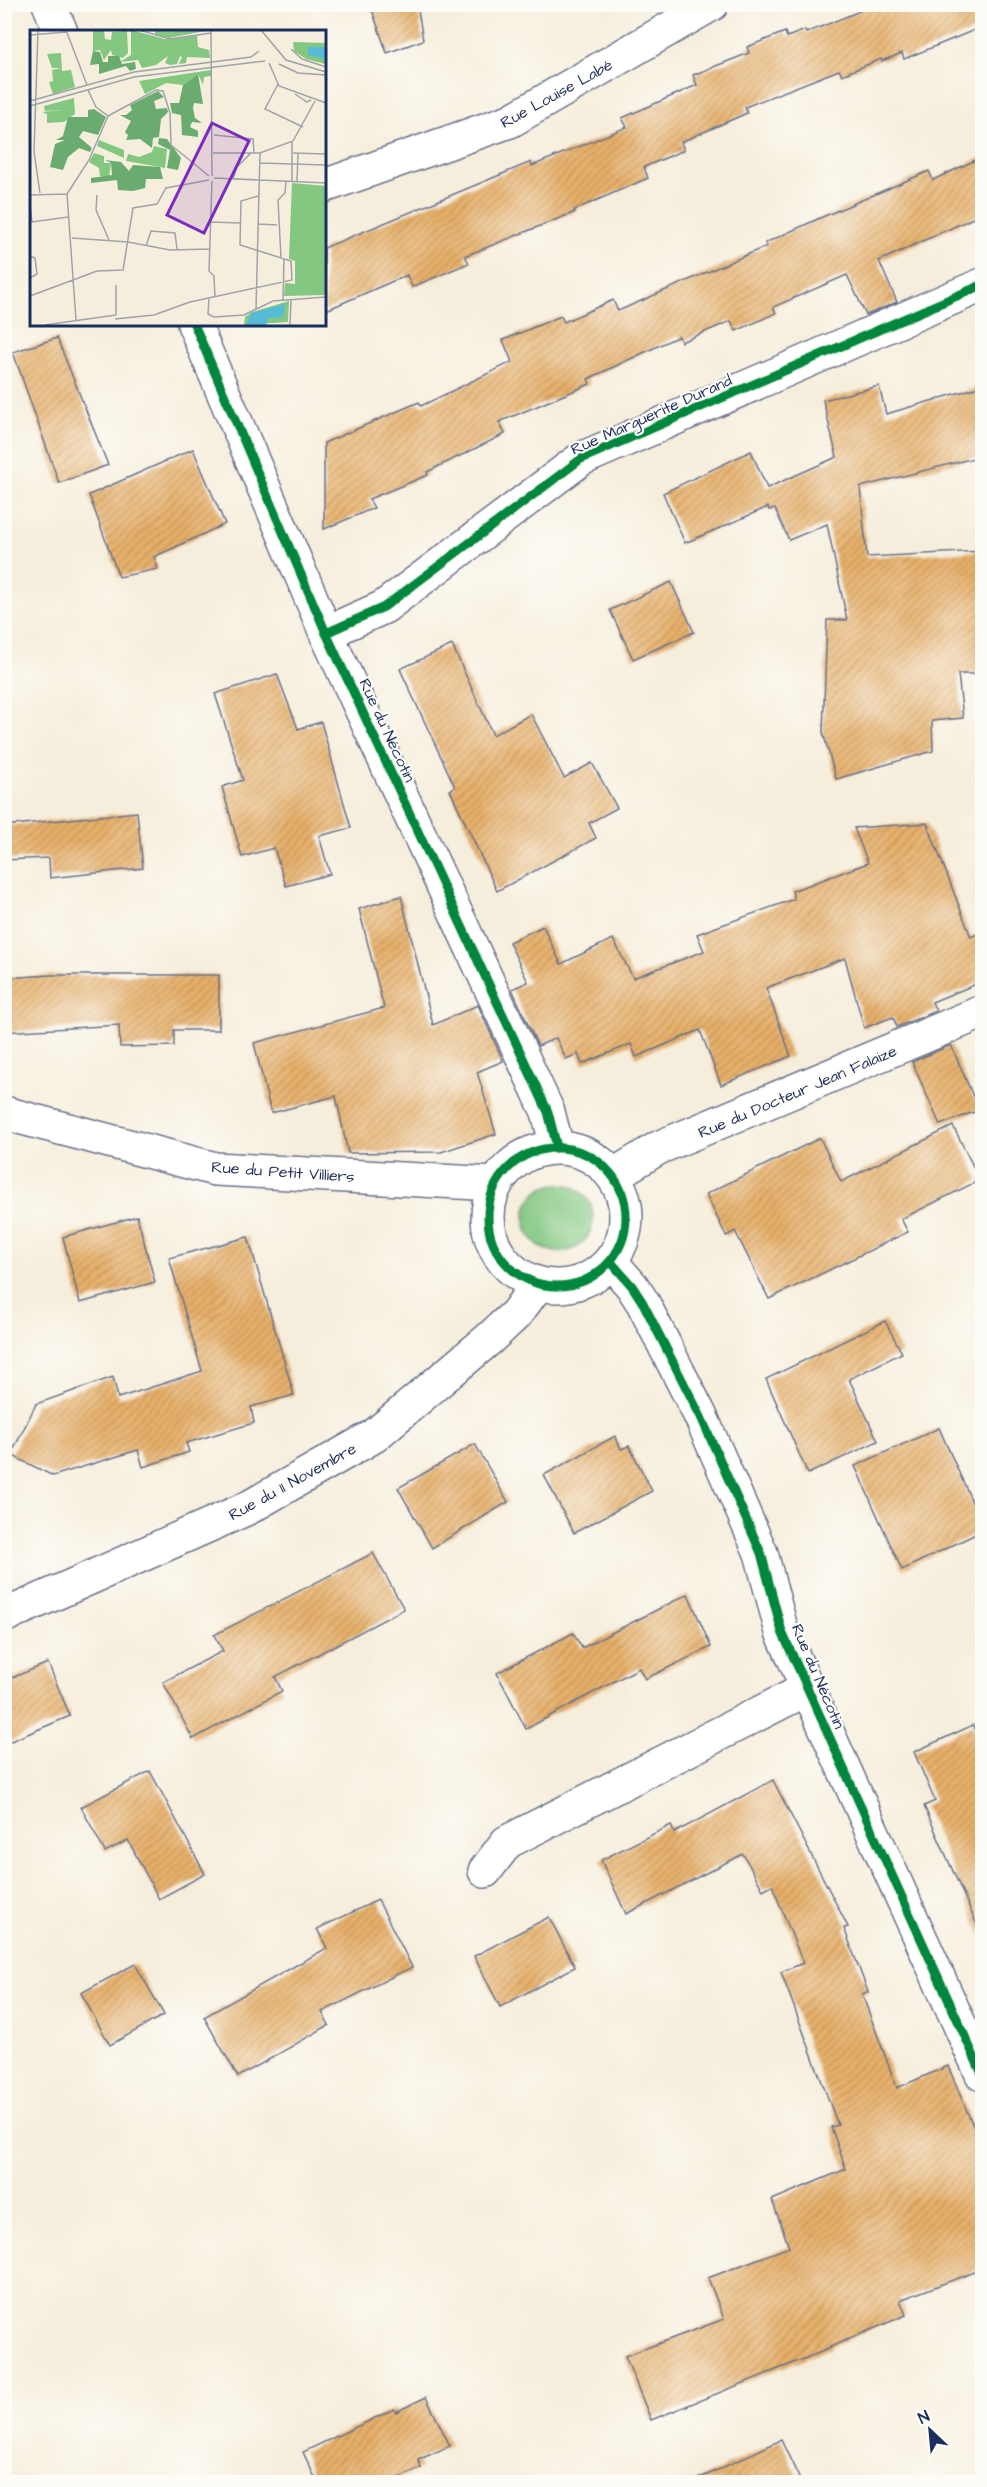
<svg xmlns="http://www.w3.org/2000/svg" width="987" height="2487" font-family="'Architects Daughter',sans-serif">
  <defs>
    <pattern id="building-hatch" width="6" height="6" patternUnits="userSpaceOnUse" patternTransform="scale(1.5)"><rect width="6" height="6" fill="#e8b16a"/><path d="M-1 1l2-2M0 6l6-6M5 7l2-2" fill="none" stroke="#bb905a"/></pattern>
  </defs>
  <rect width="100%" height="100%" fill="#fdfcf7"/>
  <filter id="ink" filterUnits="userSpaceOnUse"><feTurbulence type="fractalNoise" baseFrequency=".0167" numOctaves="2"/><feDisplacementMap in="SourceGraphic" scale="12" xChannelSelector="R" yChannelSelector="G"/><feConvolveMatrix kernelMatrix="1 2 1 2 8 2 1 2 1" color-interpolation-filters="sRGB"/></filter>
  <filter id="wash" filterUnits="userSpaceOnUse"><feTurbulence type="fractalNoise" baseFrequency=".008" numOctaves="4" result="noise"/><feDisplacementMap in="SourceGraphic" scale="24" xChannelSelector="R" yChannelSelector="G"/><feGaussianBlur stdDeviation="1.35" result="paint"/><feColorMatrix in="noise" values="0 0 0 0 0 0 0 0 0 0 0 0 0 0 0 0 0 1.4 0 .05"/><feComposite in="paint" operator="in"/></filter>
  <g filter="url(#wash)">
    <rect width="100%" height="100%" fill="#f6eedc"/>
    <circle fill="#83c781" stroke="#4f7b70" stroke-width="1.5" cx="559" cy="1218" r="34"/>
    <g id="blocks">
      <g fill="url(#building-hatch)">
        <polygon points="370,4 417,4 423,40 387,53"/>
        <polygon points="877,4 982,4 982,27 904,59 902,53 882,61 881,59 842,75 839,70 745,107 747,113 681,142 684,150 644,167 648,178 574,210 575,212 465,256 469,263 412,287 407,275 324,311 324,248 531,162 532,166 627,127 622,118 697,85 693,75 749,53 747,47 785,32 787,37 805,30 806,33"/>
        <polygon points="982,157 982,214 879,261 897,302 866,315 847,275 773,307 776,313 736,331 731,321 681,342 679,336 588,379 590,384 499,422 505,434 427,472 428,475 369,499 374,508 324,529 324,443 419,402 421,406 512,362 503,340 561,316 564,322 613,300 618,311 767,246 765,243 820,218 929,171 933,180"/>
        <polygon points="57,338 108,465 59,483 13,352"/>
        <polygon points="879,386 886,414 982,386 982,456 860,487 867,557 982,551 982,674 958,674 963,718 932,721 933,751 836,779 823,732 827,620 847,620 827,524 789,540 775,509 769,510 768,507 685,543 663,493 751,451 767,488 837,457 823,400"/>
        <polygon points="193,449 225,524 154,557 158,569 119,577 89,495"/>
        <polygon points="671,582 694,632 633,659 610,610"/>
        <polygon points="452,645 493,735 531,714 564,778 592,763 617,808 589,823 596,838 497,891 450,790 455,787 400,669"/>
        <polygon points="277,674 298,729 321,722 351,828 319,836 330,874 286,886 274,848 242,857 222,787 243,780 215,694"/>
        <polygon points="137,812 143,868 50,878 49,858 4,860 4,826"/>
        <polygon points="927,823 971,937 982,932 979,983 932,1002 936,1011 897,1027 893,1017 864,1028 845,958 766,988 791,1056 721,1085 700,1030 636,1057 631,1044 582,1064 578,1054 566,1059 556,1038 538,1046 512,989 528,982 509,942 543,926 561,964 613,939 633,978 704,951 697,934 794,899 792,891 868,863 854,828"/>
        <polygon points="401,896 433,1025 478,1005 503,1061 477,1072 496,1134 441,1152 348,1153 336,1096 271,1113 254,1043 384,1008 359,909"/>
        <polygon points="52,975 219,975 219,1030 174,1030 174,1046 120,1047 119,1025 4,1032 4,978"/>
        <polygon points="951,1045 979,1110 940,1125 912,1062"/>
        <polygon points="953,1126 980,1180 901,1219 908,1232 769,1299 735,1231 726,1236 706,1194 820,1138 841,1182"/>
        <polygon points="137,1216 155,1282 80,1303 63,1237"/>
        <polygon points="248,1237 294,1395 251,1407 254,1423 186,1443 189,1452 143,1467 138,1450 53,1476 11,1455 36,1404 113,1377 118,1398 202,1371 169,1258"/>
        <polygon points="885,1321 902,1353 849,1379 878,1441 808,1474 766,1379"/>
        <polygon points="939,1428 982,1524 982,1531 902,1570 855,1466"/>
        <polygon points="615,1436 621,1449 629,1446 652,1491 574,1533 544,1475"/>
        <polygon points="475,1444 508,1502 432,1548 398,1488"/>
        <polygon points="373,1553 404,1609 275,1677 282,1691 193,1739 163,1682 223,1651 214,1635"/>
        <polygon points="688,1594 711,1647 645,1679 639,1668 526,1729 497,1673 573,1633 582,1648"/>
        <polygon points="48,1663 70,1716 4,1744 4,1681"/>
        <polygon points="973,1725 982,1745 982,1936 924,1806 935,1801 914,1752"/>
        <polygon points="150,1771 205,1874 159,1899 128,1840 105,1852 81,1807"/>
        <polygon points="773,1780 848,1927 844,1928 868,1992 862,1994 897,2088 948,2066 982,2147 982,2269 900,2300 906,2315 830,2347 831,2348 651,2420 625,2356 724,2319 708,2278 789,2247 772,2200 846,2169 831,2127 838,2125 781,1972 803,1963 772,1885 763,1890 743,1854 626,1914 601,1860 671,1825 674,1833"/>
        <polygon points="378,1900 412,1967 322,2012 329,2025 238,2077 204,2017 327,1948 317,1929"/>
        <polygon points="549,1917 575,1967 500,2007 474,1956"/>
        <polygon points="135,1964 164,2015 110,2045 81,1993"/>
        <polygon points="426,2397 450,2446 418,2460 421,2468 391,2482 317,2482 303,2452 394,2409 396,2412"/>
        <polygon points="781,2440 801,2482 692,2482"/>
      </g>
    </g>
  </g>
  <g filter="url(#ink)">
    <use href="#blocks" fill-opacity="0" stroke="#68728a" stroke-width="1.5"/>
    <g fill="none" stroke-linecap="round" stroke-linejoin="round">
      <g stroke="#68728a" stroke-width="36">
        <g id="minor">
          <polyline points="49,4 61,32"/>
          <polyline points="324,186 510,121 712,4"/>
          <polyline points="194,324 326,633 548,1112 557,1147"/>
          <polyline points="326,633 384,607 581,459 982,285"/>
          <polyline points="4,1113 215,1169 496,1184"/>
          <circle cx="557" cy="1217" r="69"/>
          <polyline points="614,1175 658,1148 982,1012"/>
          <polyline points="611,1262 632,1286 643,1303 701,1417 761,1553 782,1632 982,2074"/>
          <polyline points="4,1616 248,1508 374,1436 489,1339 516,1314 538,1284"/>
          <polyline points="485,1871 507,1842 807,1689"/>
        </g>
      </g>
      <use href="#minor" stroke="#fff" stroke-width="33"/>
      <g stroke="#fdfcf7" stroke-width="13">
        <g id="cycleway">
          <polyline points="194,324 326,633 548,1112 557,1147"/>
          <polyline points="326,633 384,607 581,459 982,285"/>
          <circle cx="557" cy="1217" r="69"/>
          <polyline points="611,1262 632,1286 643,1303 701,1417 761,1553 782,1632 982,2074"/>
        </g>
      </g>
      <use href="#cycleway" stroke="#00873e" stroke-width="9"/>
    </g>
  </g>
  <g text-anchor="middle" stroke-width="4.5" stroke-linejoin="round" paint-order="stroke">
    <g font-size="16" fill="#1b2f5e" stroke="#fdfcf7">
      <text transform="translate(556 93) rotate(-29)" y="6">Rue Louise Labé</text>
      <text transform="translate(651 414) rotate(-24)" y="6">Rue Marguerite Durand</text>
      <text transform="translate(388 730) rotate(65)" y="6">Rue du Nécotin</text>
      <text transform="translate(797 1091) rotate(-23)" y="6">Rue du Docteur Jean Falaize</text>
      <text transform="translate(283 1171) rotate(4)" y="6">Rue du Petit Villiers</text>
      <text transform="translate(292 1481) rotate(-29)" y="6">Rue du 11 Novembre</text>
      <text transform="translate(819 1676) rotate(67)" y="6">Rue du Nécotin</text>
    </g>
  </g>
  <g transform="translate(30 30)">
    <rect width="296" height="296" fill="#f6eedc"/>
    <path d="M101,0l34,9 32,-4 1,12 11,3 1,8 -23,-1 -1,6 -7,1 3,-7 -2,-1 -3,8 -7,1 -5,-2 3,-7 -12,9 -14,3 -4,-8 -18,2 11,-7zM125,0h55l-41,8 -14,-3zM63,1h11l1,8 6,1 1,-8 15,-1 1,22 -5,5 -11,-3 -1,-5 -7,10 -4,-10 -7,1zM263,12l32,1v21l-19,-5 -12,-8zM31,23l1,18 9,-1 4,17 -22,7 -4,-12 4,-1 -1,-11 9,-2h-9l-5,-14zM181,40v6l-7,1 -1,8 -5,-11 -15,11 -17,-2 -21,11 -6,-13zM44,68l1,16 -11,8 -17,1v-9l-5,-2 20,-2 -17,1 -1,-5zM69,110l25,10v8l-27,-12zM124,116l13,3 -2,19 -39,-7 2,-7 11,3 13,-5zM64,123l10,3v7h7l-2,15 -9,-2 -1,-8 -10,-6zM262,153l34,3 -1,109 -41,1 1,-13 10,1v-23l-6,-2zM259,271l-1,21 -44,3 1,-8 7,-5z" fill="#83c781"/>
    <path d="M63,21l7,1 3,10h5v-6h11l3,8 13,-2 1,7 -6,2 -4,-5 -27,8v-10l-9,1zM168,44l5,30 -9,-1 -1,5 2,10 7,5 -10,-1 -2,5 8,4v6l-16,-2 -1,-20 -9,-2 -2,-10h9l4,-18zM128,61l6,6 -10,4 2,8 11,-1 1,4 -7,7 -2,18 -6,1 -1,10 -12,-9 -14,1 2,-5 -3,-3 6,-11 -11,-6h6l6,-5 -2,-5zM64,79l12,8 -8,18 -15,-4 -4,6 13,11 -2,4 -11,-4 -11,9 -5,13 -13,-3 5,-23 10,-4h-9l7,-4 5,-19h20v-7zM129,108l8,1 14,19 -3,12 -11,-2 3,-18 -12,-6zM75,130l16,2 8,9 4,-6 27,2 3,12h-17l-1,9 -12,3 -15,-1 -1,-10 -26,3v-5l21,-3 -1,-12z" fill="#6aac6f"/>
    <path d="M278,17h17v12l-17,-4zM255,274l-2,13 -14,1 -3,7h-20l5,-12z" fill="#57bbd5"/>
    <path fill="none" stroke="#9ea2aa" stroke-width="1.5" d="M8,0l-4,122 6,41M36,0l21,55M109,0l31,9 41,-6M181,0l1,146M231,0l25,30 40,12M0,5l37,-3M261,19l11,10 24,8M239,33l10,23 47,17M249,34l19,9 28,2M248,54l-13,25 38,18M265,64l12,8 4,-2M0,71l104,-29 117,-15 8,-6M0,76l104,-29 131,-16M78,86l48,-26 7,1 7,22 1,32 38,31M184,105l39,4 1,14M262,111v40M183,123h47l33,-12 22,-40M263,123l33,1M230,133l66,2M184,148l112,5M203,149l4,-12 14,-14M182,151l-3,90 5,5 1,21M267,152l1,-29M0,165l37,-1M67,165l-1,15 13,30M0,175l2,17 36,-5M181,192l29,1M228,194l19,1M42,208l56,4 42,8 40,-1M116,216l5,-15 24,2 2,16M0,226l5,2 2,16 -7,4M251,228l-3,-58 7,-7 1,-12M86,255v30M0,266l67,-25 26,-1 10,-62 24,-4 9,-16 43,-8M179,268l-1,16 6,3 30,-2 29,-14 53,-4M253,270l1,-41M226,279l4,-156M85,289l39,-4 36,-13 102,-22 -1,-19 -51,-16 1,-44 17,-5M46,290l-9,-126 22,-34 19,-44 -12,-9 -8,-17M15,295l71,-10M260,295l1,-25"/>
    <path fill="#7b2cbf" fill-opacity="0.15" stroke="#7b2cbf" stroke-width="3" d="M182,93l37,18 -45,92 -37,-18z"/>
    <rect width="296" height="296" fill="none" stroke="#1b2f5e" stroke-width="3"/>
  </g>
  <rect width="987" height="2487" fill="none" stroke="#fdfcf7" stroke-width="24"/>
  <g transform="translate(930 2430) rotate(334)" stroke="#fdfcf7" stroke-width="4.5" paint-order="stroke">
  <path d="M0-4.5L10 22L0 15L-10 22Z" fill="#1b2f5e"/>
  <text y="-9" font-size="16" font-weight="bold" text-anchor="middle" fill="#1b2f5e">N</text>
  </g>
</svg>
